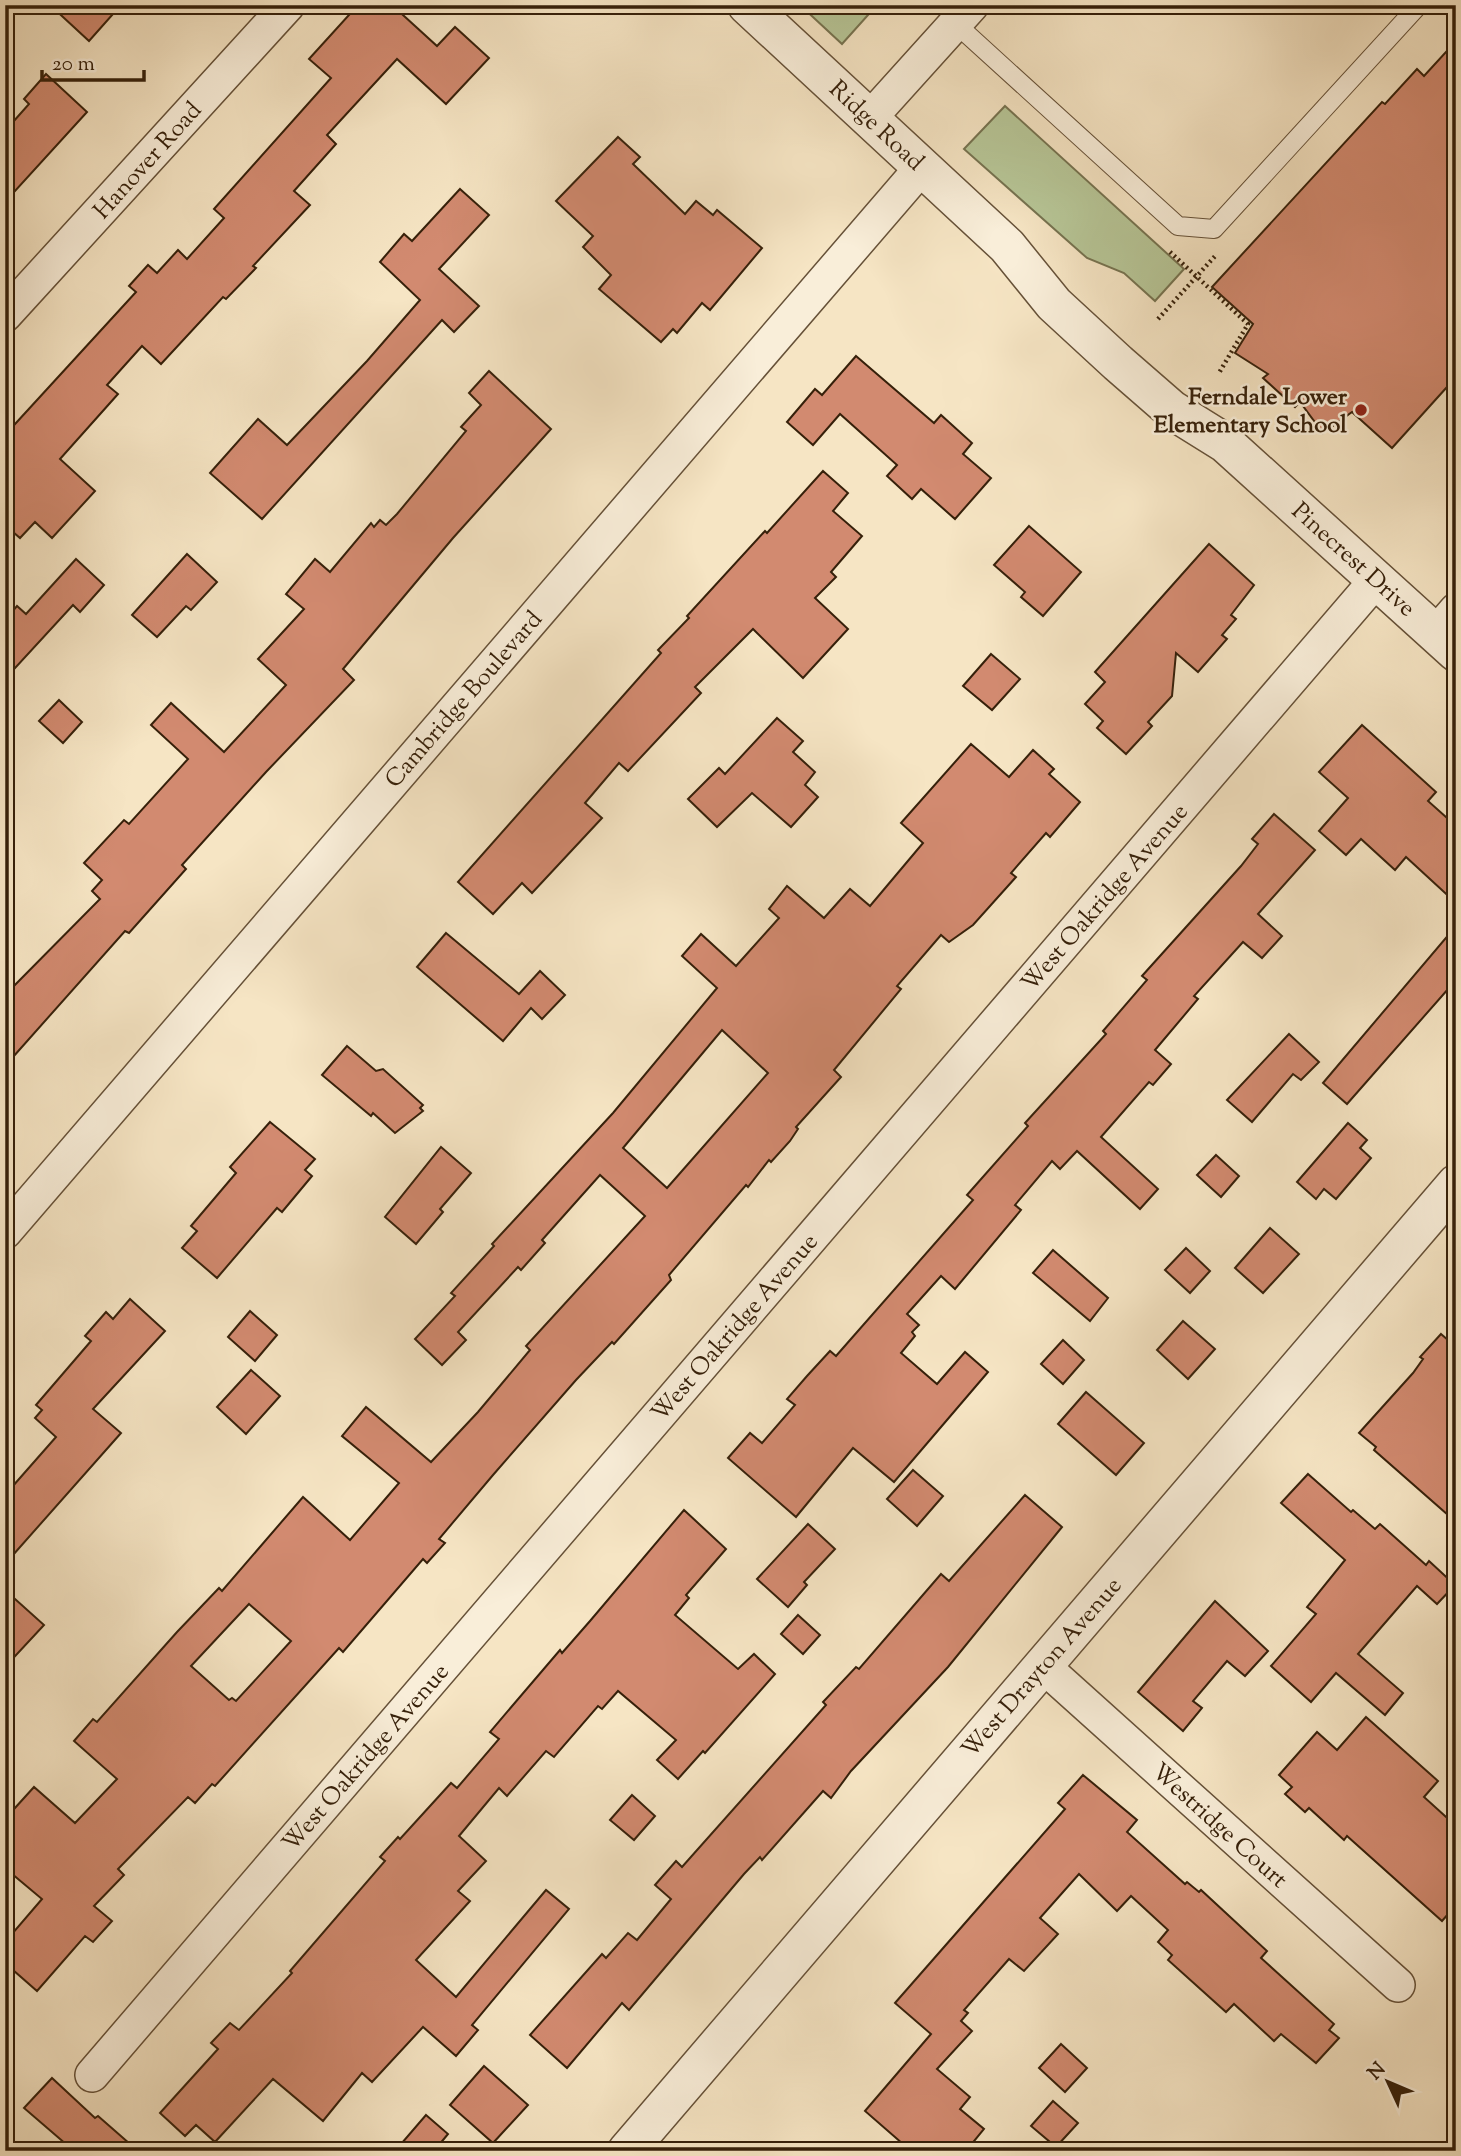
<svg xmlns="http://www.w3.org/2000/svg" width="1461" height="2156" font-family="'Sorts Mill Goudy',serif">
  <rect width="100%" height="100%" fill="#f6e5c4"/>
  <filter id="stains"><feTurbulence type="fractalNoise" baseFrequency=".00286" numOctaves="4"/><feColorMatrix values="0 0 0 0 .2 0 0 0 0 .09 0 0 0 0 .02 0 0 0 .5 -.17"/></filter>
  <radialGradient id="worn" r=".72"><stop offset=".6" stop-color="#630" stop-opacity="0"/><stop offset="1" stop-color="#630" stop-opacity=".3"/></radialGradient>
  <g fill="#b7c697" stroke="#767350" stroke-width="2">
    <polygon points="800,5 877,5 842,44"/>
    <polygon points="1005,106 1184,269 1155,301 1124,273 1087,258 964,149"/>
  </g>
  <g fill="#d28a70" stroke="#36200a" stroke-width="2" fill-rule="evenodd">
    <polygon points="50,5 121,5 89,41"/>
    <polygon points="358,5 392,5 437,46 455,27 489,58 446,104 397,59 327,135 336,144 294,191 310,205 253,266 256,268 226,299 223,297 161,364 142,346 107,385 118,394 60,459 95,491 52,538 35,522 20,538 5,525 5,435 136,292 129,286 148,265 157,273 178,250 187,259 224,218 214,209 331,78 309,59"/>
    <polygon points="1456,41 1456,377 1392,448 1352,412 1323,433 1300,402 1295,407 1263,378 1268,374 1235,353 1253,324 1212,287 1382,102 1385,104 1417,69 1424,76"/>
    <polygon points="46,74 87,112 5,202 5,131 29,104 24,99"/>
    <polygon points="618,137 640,157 633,164 685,214 696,201 713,215 717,210 762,248 710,310 702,303 677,333 673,329 661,342 599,289 611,275 583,247 593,236 556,201"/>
    <polygon points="460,189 489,215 439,269 479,306 454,332 442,320 262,519 210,473 258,419 287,445 367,361 420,300 380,262 404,234 412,241"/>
    <polygon points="856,356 934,423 941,415 972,443 963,454 991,478 955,519 921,489 912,499 887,476 897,465 840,414 813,445 787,422 815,389 822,395"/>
    <polygon points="489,371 551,429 453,538 343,669 354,680 266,772 182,865 186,869 145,915 129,933 125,931 5,1066 5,995 100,899 92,891 102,880 84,863 124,820 129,824 188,759 151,725 171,703 224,752 286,685 258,659 304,609 286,594 315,559 330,572 371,523 374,527 380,520 386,525 397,514 466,431 461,427 481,405 469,393"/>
    <polygon points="823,471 848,493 833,511 862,536 831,572 836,577 815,598 848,629 803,678 753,629 695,687 701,693 628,771 619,763 585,803 602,818 532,893 522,883 493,914 458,882 661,653 658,650 689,618 687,616 765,531 767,533"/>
    <polygon points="1029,526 1081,572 1043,616 1021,597 1025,592 994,565"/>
    <polygon points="1209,544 1254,585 1231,615 1236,619 1222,635 1227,639 1198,672 1176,653 1172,696 1148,722 1152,726 1126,754 1097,728 1103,721 1085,704 1105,682 1095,672"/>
    <polygon points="187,554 217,582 191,610 186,606 157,637 132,615"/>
    <polygon points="76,559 104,585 80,612 73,605 5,679 5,620 17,606 26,614"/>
    <polygon points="991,654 1020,679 992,710 963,686"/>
    <polygon points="59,700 82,722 63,743 39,721"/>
    <polygon points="777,718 803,741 793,752 815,772 805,785 818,797 791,827 752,793 717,827 688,799 719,768 725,774"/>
    <polygon points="1362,725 1436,792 1428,801 1456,826 1456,903 1406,857 1395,870 1361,839 1346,855 1319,831 1348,798 1319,772"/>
    <path d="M971,744l38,33 24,-27 21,19 -5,5 31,28 -30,35 -4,-4 -35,40 5,4 -43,48 -24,17 -8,-7 -44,51 4,3 -67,81 7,7 -45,50 2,2 -8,12 -19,21 -2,-2 -21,27 -2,-2 -77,90 2,5 -57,64 -2,-2 -36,38 -83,95 -54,64 6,4 -18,20 -4,-4 -80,93 -4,-4 -124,138 -3,-2 -17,19 -7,-6 -70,72 6,6 -30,31 18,15 -19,21 -8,-6 -48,55 -32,-28v-21l37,-43 -37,-31v-49l29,-32 41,36 42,-44 -43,-38 19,-22 4,3 80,-90 42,-44 3,3 81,-94 47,43 49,-57 -57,-47 24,-29 65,55 47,-50 52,-62 -4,-4 119,-130 -45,-41 -58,65 3,3 -24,27 -3,-3 -60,65 8,8 -24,25 -27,-26 40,-43 -4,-3 43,-47 -2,-2 121,-131 104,-125 -35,-32 19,-22 35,32 43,-48 -10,-9 18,-23 37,32 26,-29 20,17 53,-63 -22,-20zM722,1030l46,43 -101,115 -44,-40zM249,1604l42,37 -55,60 -4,-3 -3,2 -38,-34z"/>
    <polygon points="1274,814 1315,850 1258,914 1282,936 1262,958 1243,942 1194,996 1198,999 1155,1050 1171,1064 1153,1085 1149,1082 1101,1137 1158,1189 1140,1209 1077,1151 1060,1169 1052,1161 1015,1205 1021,1210 955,1289 941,1276 907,1314 919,1325 912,1332 915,1336 901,1353 937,1384 965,1352 988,1372 894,1482 853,1448 796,1517 728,1458 750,1433 762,1443 795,1405 787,1399 807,1376 830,1351 836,1356 973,1200 967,1195 1028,1126 1025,1123 1106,1034 1103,1031 1147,980 1142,976 1241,866 1258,844 1252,839"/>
    <polygon points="1456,926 1456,980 1347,1104 1323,1083"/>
    <polygon points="446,933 519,994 540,971 565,995 542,1019 531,1008 503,1041 417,967"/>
    <polygon points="1289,1034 1319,1062 1301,1080 1293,1074 1252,1122 1227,1100"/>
    <polygon points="347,1046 376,1071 383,1069 423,1105 420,1108 423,1111 395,1133 373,1113 371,1116 322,1075"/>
    <polygon points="270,1122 315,1159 305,1170 312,1176 282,1212 277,1208 217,1278 182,1248 197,1231 191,1226 236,1173 230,1167"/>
    <polygon points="1348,1123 1367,1140 1360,1148 1371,1158 1336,1199 1324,1189 1316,1199 1297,1182"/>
    <polygon points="441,1147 471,1173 440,1209 443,1212 416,1244 385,1217"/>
    <polygon points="1216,1155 1239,1176 1221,1197 1197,1175"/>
    <polygon points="1270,1228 1299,1254 1263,1293 1235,1268"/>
    <polygon points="1186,1248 1210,1271 1190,1293 1165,1270"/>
    <polygon points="1053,1250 1108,1298 1090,1321 1033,1273"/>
    <polygon points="130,1299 165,1331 93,1409 121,1433 5,1564 5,1495 56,1437 35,1418 42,1410 36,1405 91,1341 85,1336 106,1312 113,1319"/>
    <polygon points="250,1311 277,1335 255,1361 228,1337"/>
    <polygon points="1183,1321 1215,1349 1188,1379 1157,1350"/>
    <polygon points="1441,1334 1456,1347 1456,1522 1374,1450 1376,1447 1359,1433 1413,1373 1423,1359 1420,1357"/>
    <polygon points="1063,1340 1084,1360 1063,1384 1041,1364"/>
    <polygon points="251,1370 280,1396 246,1434 217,1407"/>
    <polygon points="1086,1392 1144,1443 1116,1475 1058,1424"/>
    <polygon points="913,1470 943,1496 917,1526 887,1499"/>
    <polygon points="1308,1474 1351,1512 1353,1510 1375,1529 1380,1524 1426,1565 1429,1561 1455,1585 1437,1604 1417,1586 1358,1654 1403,1693 1385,1715 1336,1673 1311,1702 1271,1666 1316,1614 1307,1607 1345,1560 1281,1503"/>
    <polygon points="1025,1495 1062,1527 948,1667 851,1771 831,1798 823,1791 762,1860 760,1857 744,1874 629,2010 622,2003 567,2068 530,2035 602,1954 606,1958 628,1933 637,1940 671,1899 655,1885 676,1861 682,1867 826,1705 823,1702 856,1667 859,1669 941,1574 949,1581"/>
    <polygon points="684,1510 726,1549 686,1595 689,1598 675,1615 738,1669 754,1654 775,1674 705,1753 703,1751 678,1779 657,1760 676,1740 618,1691 602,1709 598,1706 554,1757 546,1751 507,1796 499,1788 459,1836 486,1861 458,1891 470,1901 416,1960 456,1997 546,1890 569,1909 472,2025 478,2030 456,2056 423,2027 372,2082 362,2073 323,2121 273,2079 215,2142 196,2125 185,2136 160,2113 218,2049 211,2043 230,2023 239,2030 292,1973 290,1971 385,1861 380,1857 398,1837 400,1839 451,1783 457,1788 499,1739 490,1732 560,1650 562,1653 590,1621"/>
    <polygon points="808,1524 835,1549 804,1582 807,1585 788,1607 757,1579"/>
    <polygon points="5,1590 44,1625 5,1667"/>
    <polygon points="1215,1601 1268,1651 1245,1676 1227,1661 1193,1701 1202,1708 1183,1731 1138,1692"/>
    <polygon points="798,1615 820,1635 803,1654 781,1634"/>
    <polygon points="1366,1717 1438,1781 1424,1797 1456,1826 1456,1905 1442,1921 1347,1836 1344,1840 1309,1808 1305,1812 1285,1794 1292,1787 1279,1775 1317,1732 1337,1750"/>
    <polygon points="1083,1775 1137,1820 1127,1832 1185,1884 1187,1882 1199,1892 1201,1890 1267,1951 1261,1958 1334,2024 1329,2030 1339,2038 1316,2063 1281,2034 1274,2041 1234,2004 1226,2012 1168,1960 1172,1955 1158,1942 1168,1930 1131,1896 1117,1911 1079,1874 1040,1918 1058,1934 1024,1971 1009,1959 964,2010 968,2013 961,2021 972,2031 937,2069 970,2097 960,2109 984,2129 966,2151 911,2151 865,2111 931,2034 895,2003 1065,1809 1058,1803"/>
    <polygon points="632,1795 655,1816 634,1840 610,1820"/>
    <polygon points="1061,2044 1087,2068 1065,2092 1039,2068"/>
    <polygon points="484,2066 528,2105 493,2143 450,2105"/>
    <polygon points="52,2078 95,2118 98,2116 138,2151 74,2151 24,2108"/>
    <polygon points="1053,2101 1078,2123 1056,2147 1031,2126"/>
    <polygon points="426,2115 448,2134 434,2151 395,2151"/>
  </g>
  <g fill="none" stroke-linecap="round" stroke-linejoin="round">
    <g stroke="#665138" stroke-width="20">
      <polyline id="service" points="956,24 1178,226 1214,229 1419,5"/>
    </g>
    <g stroke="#665138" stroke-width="36">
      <g id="minor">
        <polyline points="870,118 972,5"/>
        <polyline points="5,315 288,5"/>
        <polyline points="1436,633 1456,610"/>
        <polyline points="5,1232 922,167"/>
        <polyline points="1042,1665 1398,1985"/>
        <polyline points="92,2075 1377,579"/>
      </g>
    </g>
    <g stroke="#665138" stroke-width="41">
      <g id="tertiary">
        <polyline points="747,5 1007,246 1054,304 1118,363 1172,410 1225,443 1456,652"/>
        <polyline points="627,2151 1456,1184"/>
      </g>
    </g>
    <g stroke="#36200a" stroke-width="4.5" stroke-dasharray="2 3.5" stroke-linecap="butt">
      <polyline points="1170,252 1248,324 1219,373"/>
      <polyline points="1158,319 1216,255"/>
    </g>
    <use href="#service" stroke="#f9eed9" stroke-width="18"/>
    <use href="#minor" stroke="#f9eed9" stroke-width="33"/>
    <use href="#tertiary" stroke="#f9eed9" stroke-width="38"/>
  </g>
  <circle fill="#8f2418" stroke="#f9eed9" stroke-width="2.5" cx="1361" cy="410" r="7"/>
  <g text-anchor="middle" stroke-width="5" stroke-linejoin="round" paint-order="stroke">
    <g font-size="24" fill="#36200a" stroke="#f9eed9">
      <text transform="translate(877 125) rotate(43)" y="8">Ridge Road</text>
      <text transform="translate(147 160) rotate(-48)" y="8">Hanover Road</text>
      <text transform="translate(1354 559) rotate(42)" y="8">Pinecrest Drive</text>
      <text transform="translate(463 699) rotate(-49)" y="8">Cambridge Boulevard</text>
      <text transform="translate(1104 897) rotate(-49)" y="8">West Oakridge Avenue</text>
      <text transform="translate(734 1327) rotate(-49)" y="8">West Oakridge Avenue</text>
      <text transform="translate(1041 1667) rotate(-49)" y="8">West Drayton Avenue</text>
      <text transform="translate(365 1757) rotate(-49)" y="8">West Oakridge Avenue</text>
      <text transform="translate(1220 1825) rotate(42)" y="8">Westridge Court</text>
    </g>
    <g font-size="24" font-weight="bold" fill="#36200a" stroke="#f9eed9" text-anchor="end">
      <text x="1347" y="404">Ferndale Lower<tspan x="1347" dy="28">Elementary School</tspan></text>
    </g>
  </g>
  <rect width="1461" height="2156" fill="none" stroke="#f6e5c4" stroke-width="28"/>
  <rect x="7" y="7" width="1447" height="2142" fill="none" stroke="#36200a" stroke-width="3.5"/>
  <rect x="14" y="14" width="1433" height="2128" fill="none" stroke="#36200a" stroke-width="2"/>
  <g transform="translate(1388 2082) rotate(314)" stroke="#f9eed9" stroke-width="5" paint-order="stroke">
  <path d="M0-5L12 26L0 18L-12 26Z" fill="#36200a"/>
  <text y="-10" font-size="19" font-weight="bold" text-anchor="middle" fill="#36200a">N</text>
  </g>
  <path d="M42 70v10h102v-10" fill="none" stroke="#36200a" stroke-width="3.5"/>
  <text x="52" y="70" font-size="21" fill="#36200a" stroke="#f9eed9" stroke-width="5" paint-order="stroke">20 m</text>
  <rect width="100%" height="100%" filter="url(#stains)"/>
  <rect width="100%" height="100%" fill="url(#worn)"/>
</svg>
